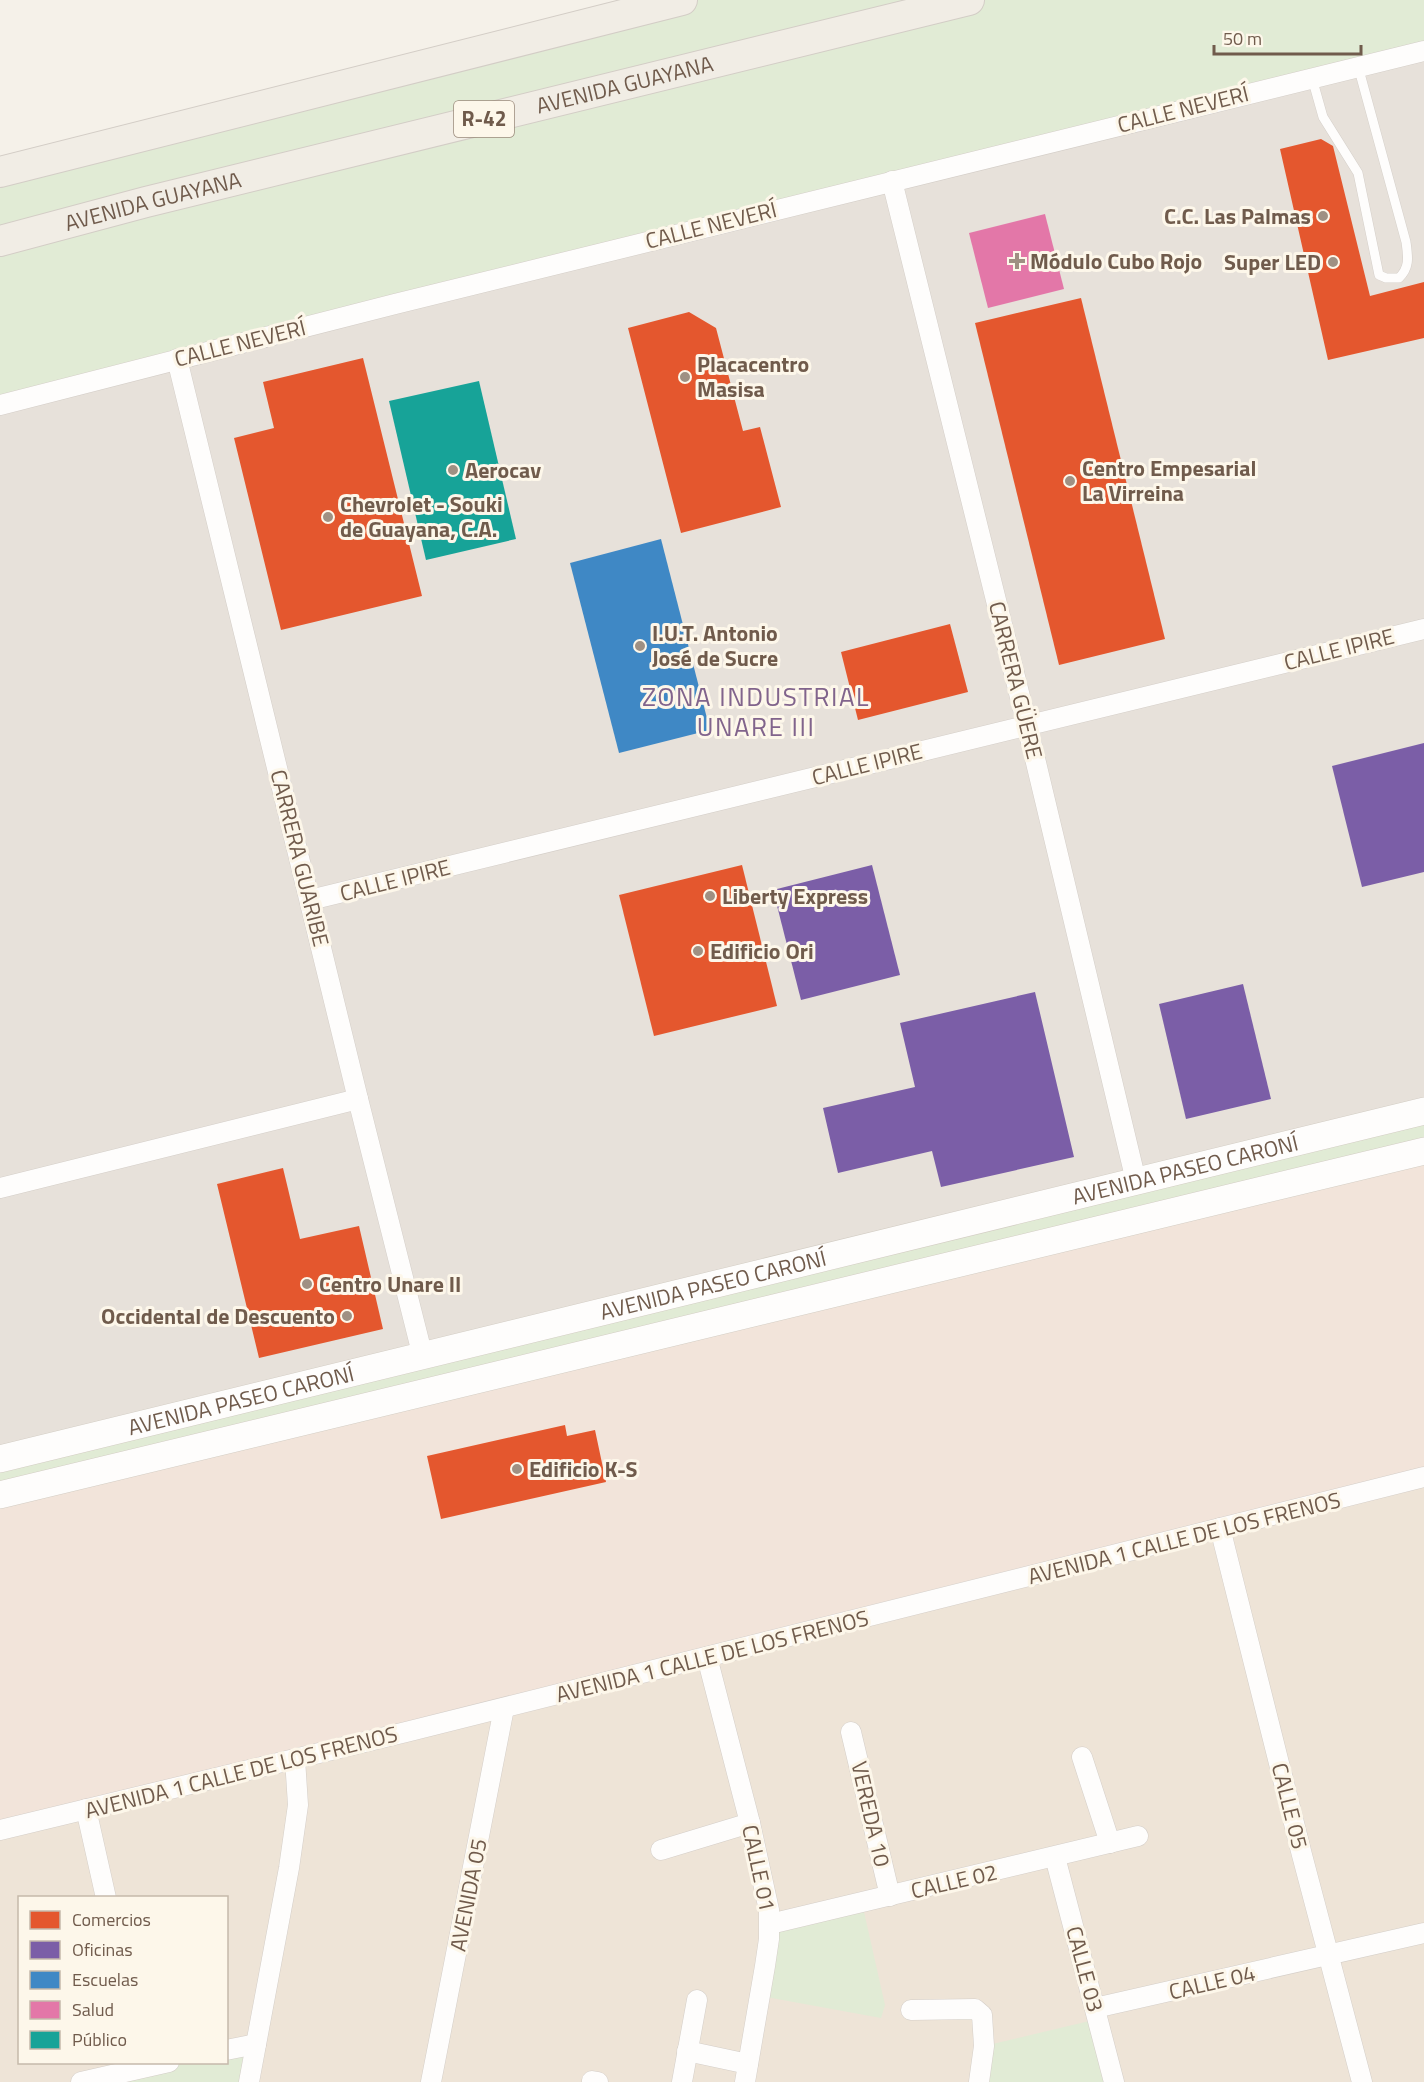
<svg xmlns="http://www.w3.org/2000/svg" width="1424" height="2082" font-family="'Titillium Web',sans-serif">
  <rect width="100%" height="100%" fill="#f5f1e9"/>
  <path fill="#eee4d7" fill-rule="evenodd" d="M1424,1477v605h-1424v-252zM20,1898h206v164h-206z"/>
  <polygon fill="#f2e4da" points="1424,1151 1424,1477 0,1830 0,1495"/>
  <polygon fill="#e7e1da" points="1424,51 1424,1111 0,1459 0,402"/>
  <g fill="#e1ebd5">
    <polygon points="682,0 1424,0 1424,51 0,402 0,172"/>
    <polygon points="1424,1111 1424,1151 0,1495 0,1459"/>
    <polygon points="862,1903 885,2005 881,2018 760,1996 770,1924"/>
    <polygon points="1098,2019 1114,2082 979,2082 984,2046"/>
    <polygon points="256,2044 249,2082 81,2082 169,2063 226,2062 227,2050"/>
  </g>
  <g fill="#e4572e">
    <polygon points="1321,139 1333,146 1370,296 1424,282 1424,338 1328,360 1280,149"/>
    <polygon points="1081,298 1165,639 1059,665 975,323"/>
    <polygon points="689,312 716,328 743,431 760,427 781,507 681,533 628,328"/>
    <polygon points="363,358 422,596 281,630 234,438 274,428 263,382"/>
    <polygon points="950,624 968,692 858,720 841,652"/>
    <polygon points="742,865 777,1006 654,1036 619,895"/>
    <polygon points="283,1168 300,1239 359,1226 383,1329 259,1358 217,1184"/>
    <polygon points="565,1425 567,1436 595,1430 606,1482 441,1519 427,1456"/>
  </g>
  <g fill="#7b5ea7">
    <polygon points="1424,743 1424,872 1362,887 1332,766"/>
    <polygon points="872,865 900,975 801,1000 773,890"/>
    <polygon points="1243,984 1271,1099 1186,1119 1159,1004"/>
    <polygon points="1035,992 1074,1157 941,1187 932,1151 838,1173 823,1108 915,1087 900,1023"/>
  </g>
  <polygon fill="#3f88c5" points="661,539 710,730 619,753 570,563"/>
  <polygon fill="#e377a8" points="1045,214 1064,289 988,308 969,233"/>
  <polygon fill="#17a398" points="479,381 516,539 426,560 389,401"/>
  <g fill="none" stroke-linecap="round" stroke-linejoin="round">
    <g stroke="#d4cec8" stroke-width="10">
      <path id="lane" d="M1312,78l11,39 35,56 21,102 7,3h13c11,-11 9,-21 7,-36l-48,-176"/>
    </g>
    <g stroke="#d4cec8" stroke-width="21">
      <g id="street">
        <polyline points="892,181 1027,725 1136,1181"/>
        <polyline points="177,359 358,1099 423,1357"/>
        <polyline points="0,405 395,304 1424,51"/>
        <polyline points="310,900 1424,629"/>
        <polyline points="0,1188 358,1099"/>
        <polyline points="1220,1528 1302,1855 1362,2082"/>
        <polyline points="707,1657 750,1823 769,1910 769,1939 765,1966 745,2082"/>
        <polyline points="851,1732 890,1896"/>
        <polyline points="1082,1757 1110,1843"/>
        <polyline points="86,1809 106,1898"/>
        <polyline points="0,1830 406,1732 1424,1477"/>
        <polyline points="661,1850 750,1823"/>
        <polyline points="1055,1857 1114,2082"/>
        <polyline points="770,1924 1138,1836"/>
        <polyline points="1095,2008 1424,1933"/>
        <polyline points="911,2010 975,2009 982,2015 984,2046 979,2082"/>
        <polyline points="226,2050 256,2044"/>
        <polyline points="687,2051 748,2064"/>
        <polyline points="592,2081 598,2082"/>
        <polyline points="81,2082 169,2062"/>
        <polyline points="249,2082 289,1868 298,1805 295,1759"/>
        <polyline points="431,2082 504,1708"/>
        <polyline points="682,2082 697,2000"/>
      </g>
    </g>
    <g stroke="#d3cdc4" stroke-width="28">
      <g id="secondary">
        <path id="s1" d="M0,1459l1424,-348"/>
        <polyline points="0,1495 1424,1151"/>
      </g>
    </g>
    <g stroke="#d3cdc6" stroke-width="32">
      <g id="primary">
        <polyline points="0,172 682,0"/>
        <path id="s2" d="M0,241l146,-39 823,-202"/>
      </g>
    </g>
    <use href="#lane" stroke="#fefdfc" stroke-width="9"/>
    <use href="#street" stroke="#fefdfc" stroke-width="20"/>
    <use href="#secondary" stroke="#fefdfc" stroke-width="27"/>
    <use href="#primary" stroke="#f1ede5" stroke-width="30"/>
  </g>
  <g fill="#9f9083" stroke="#fdf7ea" stroke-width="2">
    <circle cx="1323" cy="216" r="6"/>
    <path d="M1014 252h6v6h6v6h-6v6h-6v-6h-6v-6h6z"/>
    <circle cx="1333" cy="262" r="6"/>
    <circle cx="685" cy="377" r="6"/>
    <circle cx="453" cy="470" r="6"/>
    <circle cx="1070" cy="481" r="6"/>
    <circle cx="328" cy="517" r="6"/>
    <circle cx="640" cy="646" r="6"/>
    <circle cx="710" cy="896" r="6"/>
    <circle cx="698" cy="951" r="6"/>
    <circle cx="307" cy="1284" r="6"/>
    <circle cx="347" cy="1316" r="6"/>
    <circle cx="517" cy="1469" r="6"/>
  </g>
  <g text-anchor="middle" stroke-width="6" stroke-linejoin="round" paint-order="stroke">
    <rect fill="#fdf7ea" stroke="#9a8a7b" stroke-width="1.5" x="454" y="101" width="60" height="36" rx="4.5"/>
    <g font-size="21" font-weight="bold" fill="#705b4c">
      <text x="484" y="126">R-42</text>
    </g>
    <g font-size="22" fill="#705b4c" stroke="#fdf7ea">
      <text dy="8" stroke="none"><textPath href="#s2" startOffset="644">AVENIDA GUAYANA</textPath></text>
      <text transform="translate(1183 109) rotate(-14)" y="8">CALLE NEVERÍ</text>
      <text dy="8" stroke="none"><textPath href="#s2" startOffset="158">AVENIDA GUAYANA</textPath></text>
      <text transform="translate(711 225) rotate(-14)" y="8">CALLE NEVERÍ</text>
      <text transform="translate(240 343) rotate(-14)" y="8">CALLE NEVERÍ</text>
      <text transform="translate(1339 649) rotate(-14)" y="8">CALLE IPIRE</text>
      <text transform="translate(1016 680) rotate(76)" y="8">CARRERA GÜERE</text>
      <text transform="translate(867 764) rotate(-14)" y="8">CALLE IPIRE</text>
      <text transform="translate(300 858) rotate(76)" y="8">CARRERA GUARIBE</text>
      <text transform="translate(395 880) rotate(-14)" y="8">CALLE IPIRE</text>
      <text dy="8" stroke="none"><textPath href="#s1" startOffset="1220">AVENIDA PASEO CARONÍ</textPath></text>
      <text dy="8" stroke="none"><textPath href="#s1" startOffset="734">AVENIDA PASEO CARONÍ</textPath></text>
      <text dy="8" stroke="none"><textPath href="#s1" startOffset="248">AVENIDA PASEO CARONÍ</textPath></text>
      <text transform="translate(1184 1538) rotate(-14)" y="8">AVENIDA 1 CALLE DE LOS FRENOS</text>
      <text transform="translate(712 1656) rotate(-14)" y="8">AVENIDA 1 CALLE DE LOS FRENOS</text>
      <text transform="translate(241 1772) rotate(-14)" y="8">AVENIDA 1 CALLE DE LOS FRENOS</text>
      <text transform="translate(1290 1806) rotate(76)" y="8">CALLE 05</text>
      <text transform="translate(871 1814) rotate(77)" y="8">VEREDA 10</text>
      <text transform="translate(759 1868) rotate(78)" y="8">CALLE 01</text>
      <text transform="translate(954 1881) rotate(-13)" y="8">CALLE 02</text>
      <text transform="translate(468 1895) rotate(-79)" y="8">AVENIDA 05</text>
      <text transform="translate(1085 1969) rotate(75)" y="8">CALLE 03</text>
      <text transform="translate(1212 1982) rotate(-13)" y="8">CALLE 04</text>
    </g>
    <g font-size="22" font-weight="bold" fill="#705b4c" stroke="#fdf7ea" text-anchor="start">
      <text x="1311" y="224" text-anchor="end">C.C. Las Palmas</text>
      <text x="1030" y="269">Módulo Cubo Rojo</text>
      <text x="1321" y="270" text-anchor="end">Super LED</text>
      <text x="697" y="372">Placacentro<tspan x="697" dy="25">Masisa</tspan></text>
      <text x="1082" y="476">Centro Empesarial<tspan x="1082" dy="25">La Virreina</tspan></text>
      <text x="465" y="478">Aerocav</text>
      <text x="340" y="512">Chevrolet - Souki<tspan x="340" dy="25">de Guayana, C.A.</tspan></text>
      <text x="652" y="641">I.U.T. Antonio<tspan x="652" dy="25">José de Sucre</tspan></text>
      <text x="722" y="904">Liberty Express</text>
      <text x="710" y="959">Edificio Ori</text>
      <text x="319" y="1292">Centro Unare II</text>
      <text x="335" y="1324" text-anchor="end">Occidental de Descuento</text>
      <text x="529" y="1477">Edificio K-S</text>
    </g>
    <g font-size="26" letter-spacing="1.5" fill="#81648c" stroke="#fdf7ea">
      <text x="756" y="706">ZONA INDUSTRIAL<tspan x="756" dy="30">UNARE III</tspan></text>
    </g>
  </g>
  <rect x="18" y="1896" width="210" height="168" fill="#fdf7ea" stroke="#c5b9ab" stroke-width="1.5"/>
  <rect x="30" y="1911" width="30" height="18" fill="#e4572e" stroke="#c5b9ab" stroke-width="1.5"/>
  <text x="72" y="1926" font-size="18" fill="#705b4c">Comercios</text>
  <rect x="30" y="1941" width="30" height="18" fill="#7b5ea7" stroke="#c5b9ab" stroke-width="1.5"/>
  <text x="72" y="1956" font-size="18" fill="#705b4c">Oficinas</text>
  <rect x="30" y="1971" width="30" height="18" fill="#3f88c5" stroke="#c5b9ab" stroke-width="1.5"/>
  <text x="72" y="1986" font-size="18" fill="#705b4c">Escuelas</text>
  <rect x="30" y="2001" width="30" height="18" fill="#e377a8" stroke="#c5b9ab" stroke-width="1.5"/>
  <text x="72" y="2016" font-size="18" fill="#705b4c">Salud</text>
  <rect x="30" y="2031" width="30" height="18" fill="#17a398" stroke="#c5b9ab" stroke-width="1.5"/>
  <text x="72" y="2046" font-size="18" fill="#705b4c">Público</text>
  <path d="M1214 45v9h147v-9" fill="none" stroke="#705b4c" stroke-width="3"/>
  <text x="1223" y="45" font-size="18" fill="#705b4c" stroke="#fdf7ea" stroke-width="4.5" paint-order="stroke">50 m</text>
</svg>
